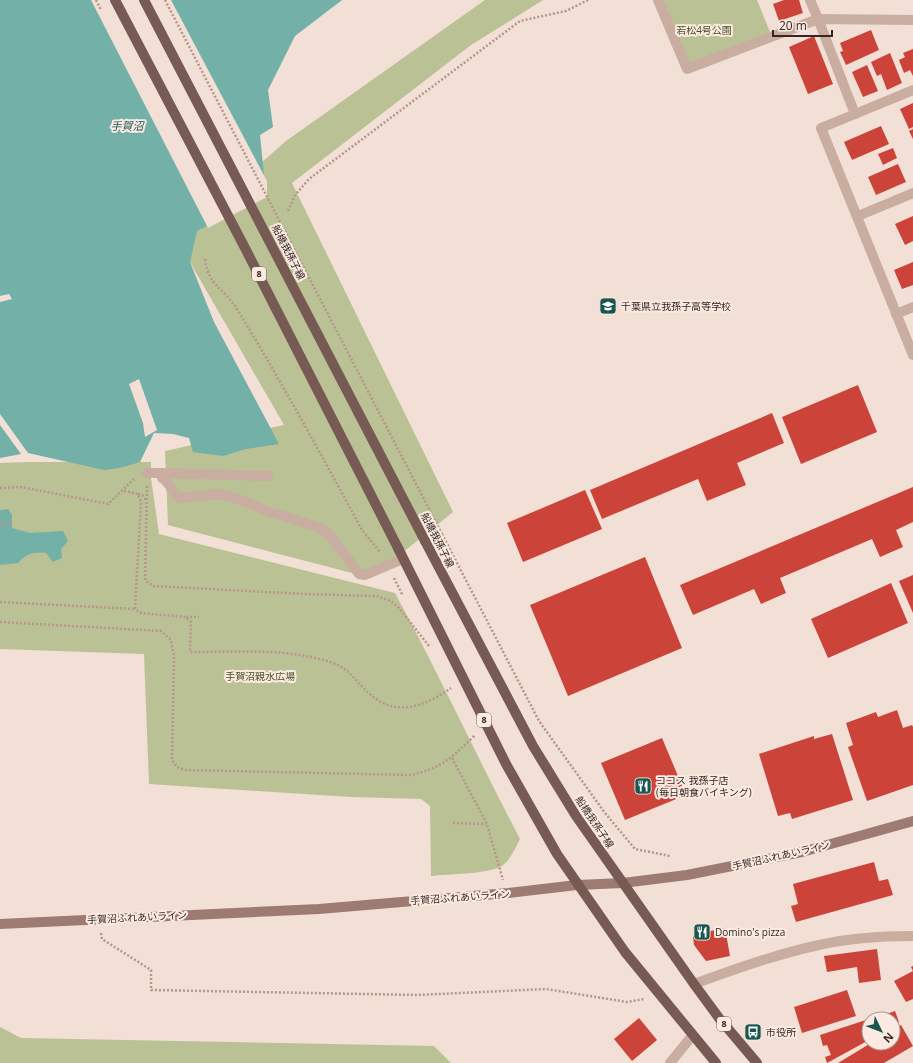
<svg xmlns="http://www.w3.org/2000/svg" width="913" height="1063" font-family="'Open Sans','Noto Sans JP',sans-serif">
  <rect width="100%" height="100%" fill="#f2dfd5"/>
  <g fill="#bac195">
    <polygon points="485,0 543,0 471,45 292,183 453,512 371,578 168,525 165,451 284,425 176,238 286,141"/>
    <polygon points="661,0 757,0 772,37 687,69"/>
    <path d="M28,462h123v16l8,56 236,59c44,81 82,164 125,246 -5,9 -10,23 -20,28 -14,7 -52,7 -69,9l-1,-70 -9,-7 -70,-2 -202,-13 -5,-130 -144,-5v-186z"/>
    <polygon points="0,1027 21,1038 434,1046 451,1063 0,1063"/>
  </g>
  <g fill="#73b0a8">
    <polygon points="0,0 342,0 295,36 268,90 273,127 260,135 266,195 197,231 190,262 214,322 279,444 246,449 223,456 193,452 189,438 173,434 154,433 140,462 120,468 104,470 28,453 0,414 0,302 12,299 9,294 0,296"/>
    <polygon points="0,425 21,454 0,458"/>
    <path d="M8,509l4,6v13l18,5 33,-2 5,10 -7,8 1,9 -9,4 -7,-9c-13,-1 -19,0 -28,10l-18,2v-55z"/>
  </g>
  <g fill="#f2dfd5">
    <polygon points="91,0 171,0 267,181 267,197 208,228"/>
    <polygon points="139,379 157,430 145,437 143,423 129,384"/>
  </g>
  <g fill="#cc4339">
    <polygon points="784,0 799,0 803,13 779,21 773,4"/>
    <polygon points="871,30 879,50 846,65 840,52 843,51 840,43"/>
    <polygon points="814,36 833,84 808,94 789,47"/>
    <polygon points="913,49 913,76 910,70 904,73 899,60 905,57 903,53"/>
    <polygon points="890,53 902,83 887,90 881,74 877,76 871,62"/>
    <polygon points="867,65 878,91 863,97 852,72"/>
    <polygon points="913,103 913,127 909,129 900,109"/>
    <polygon points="881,126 889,144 852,160 844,142"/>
    <polygon points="913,129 913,139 909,131"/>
    <polygon points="893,148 897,158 883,165 878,154"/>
    <polygon points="898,164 906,182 876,195 868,177"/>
    <polygon points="913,216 913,241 905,245 895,224"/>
    <polygon points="913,262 913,285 902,289 894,270"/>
    <polygon points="858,385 877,432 801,464 782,417"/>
    <polygon points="772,413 784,443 737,463 746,485 707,501 698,479 602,519 590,490"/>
    <polygon points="913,487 913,522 896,530 903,547 880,557 872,539 780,578 786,593 761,604 754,589 693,615 680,585"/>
    <polygon points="585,490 602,529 523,562 507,523"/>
    <polygon points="645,557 682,648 568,696 530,605"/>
    <polygon points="913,575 913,613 899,581"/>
    <polygon points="891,583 908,623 828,658 811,619"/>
    <polygon points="897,710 903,728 912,725 913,727 913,785 867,801 848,747 853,745 846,723 876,712 878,717"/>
    <polygon points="832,734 853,800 792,819 790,813 778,816 759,754 814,736 814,739"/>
    <polygon points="662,738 686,795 625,820 601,763"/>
    <polygon points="874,862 879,881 888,879 893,895 796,922 791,906 798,904 793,884"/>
    <polygon points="725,928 730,956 706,961 694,945 693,937 696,934"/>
    <polygon points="877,949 881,980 859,983 857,967 827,972 824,956"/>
    <polygon points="913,966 913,999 906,1002 894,981 913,971 911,967"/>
    <polygon points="847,990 856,1016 802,1033 794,1007"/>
    <polygon points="895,1011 899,1022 893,1026 893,1019 872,1019"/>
    <polygon points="639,1018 657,1040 632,1061 614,1039"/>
    <polygon points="869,1019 869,1040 827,1063 825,1057 831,1055 827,1045 823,1046 820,1035"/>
    <polygon points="901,1025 913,1046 884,1063 838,1063 871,1043 893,1043 893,1030"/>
  </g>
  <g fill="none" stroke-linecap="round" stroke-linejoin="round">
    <g stroke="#b5968c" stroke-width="2.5" stroke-dasharray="2 2" stroke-linecap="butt">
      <polyline points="288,211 295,195 309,179 520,21 566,11 588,0"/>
      <path d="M205,259c3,27 19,29 32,50 44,72 85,147 125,221l18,22"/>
      <polyline points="147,486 145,580 153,586 304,594 376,596 391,601 399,608 429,646"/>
      <polyline points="0,488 21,487 108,504 134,479"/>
      <path d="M124,491l14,3 3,8 -6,107 6,4 45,4 5,5 -1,30c44,0 91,-4 133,8 28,7 29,19 48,35 26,23 56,10 80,-7"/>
      <polyline points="138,494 142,495 147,501"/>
      <polyline points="0,520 3,525 12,524"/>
      <polyline points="442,534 539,721 605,813 635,849 670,856"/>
      <polyline points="394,578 403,596"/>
      <polyline points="0,602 135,609"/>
      <polyline points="186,617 199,617"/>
      <path d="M0,622l161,9 10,9 3,16 -2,104 5,7 8,3 225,5c31,-6 44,-19 65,-40"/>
      <polyline points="452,758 487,824 503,880"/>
      <polyline points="453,823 486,824"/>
      <polyline points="101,933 102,939 151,970 151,990 418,995 546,989 627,1002 644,999"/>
    </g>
    <g stroke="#caada1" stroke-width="10">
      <path d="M147,473h13l2,5c9,5 9,15 18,20l40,-4 24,7 25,11 47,14 13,8 30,40 6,1 38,-16"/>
      <polyline points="160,473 268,476"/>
    </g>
    <g stroke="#caada1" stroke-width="10">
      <polyline points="658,0 687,69 818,19 810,0"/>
      <polyline points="913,20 818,19 855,114 821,128 913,355"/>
      <polyline points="855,114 913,90"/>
      <polyline points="858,216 913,193"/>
      <polyline points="896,314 913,307"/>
      <path d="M694,984c41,-15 83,-30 125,-39 31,-7 63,-9 94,-9"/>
      <polyline points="670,1063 692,1036"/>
    </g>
    <polyline stroke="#9d7b73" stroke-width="10" points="0,924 319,909 508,893 577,885 623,883 687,875 802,852 913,821"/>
    <g stroke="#775a54" stroke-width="10">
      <polyline points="425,541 533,746 576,816 694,984 719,1018 757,1063"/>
      <polyline points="399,550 506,764 557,854 625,952 716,1063"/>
    </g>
    <g stroke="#b5968c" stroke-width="2.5" stroke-dasharray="2 2" stroke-linecap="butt">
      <polyline points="96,0 101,10"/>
      <polyline points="165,0 442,534"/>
    </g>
    <g stroke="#775a54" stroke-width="10">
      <polyline points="115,0 245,248 399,550"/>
      <polyline points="144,0 425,541"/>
    </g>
  </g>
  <defs>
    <g id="school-square" transform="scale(0.9)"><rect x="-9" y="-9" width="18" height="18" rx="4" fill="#185650" stroke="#faeae1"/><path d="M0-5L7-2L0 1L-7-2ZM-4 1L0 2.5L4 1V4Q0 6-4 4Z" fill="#fff"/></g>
    <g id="restaurant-square" transform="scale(0.9)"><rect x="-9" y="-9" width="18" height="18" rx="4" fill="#185650" stroke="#faeae1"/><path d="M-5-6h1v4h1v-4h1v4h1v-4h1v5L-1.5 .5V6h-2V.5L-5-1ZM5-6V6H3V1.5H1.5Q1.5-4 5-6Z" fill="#fff"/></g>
    <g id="bus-square" transform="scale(0.9)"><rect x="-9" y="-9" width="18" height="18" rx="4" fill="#185650" stroke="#faeae1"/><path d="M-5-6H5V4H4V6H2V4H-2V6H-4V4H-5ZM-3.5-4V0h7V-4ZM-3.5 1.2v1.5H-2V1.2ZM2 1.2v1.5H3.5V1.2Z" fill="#fff"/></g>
  </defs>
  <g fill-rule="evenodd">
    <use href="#school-square" x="608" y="306"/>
    <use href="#restaurant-square" x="643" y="786"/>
    <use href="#restaurant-square" x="702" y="932"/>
    <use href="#bus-square" x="753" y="1032"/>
  </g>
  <g text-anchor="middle" stroke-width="4" stroke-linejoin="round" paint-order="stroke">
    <g fill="#faeae1" stroke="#6f615d" stroke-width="1">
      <rect x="252" y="267" width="14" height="14" rx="3"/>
      <rect x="477" y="713" width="14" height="14" rx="3"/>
      <rect x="717" y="1017" width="14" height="14" rx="3"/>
    </g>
    <g font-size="9" font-weight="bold" fill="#342624">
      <text x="259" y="277">8</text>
      <text x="484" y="723">8</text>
      <text x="724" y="1027">8</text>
    </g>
    <g font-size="10" fill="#4b5327" stroke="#faeae1">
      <text x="704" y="34">若松4号公園</text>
      <text x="260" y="680">手賀沼親水広場</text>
    </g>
    <g font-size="10" fill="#342624" stroke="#faeae1">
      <text transform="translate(289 252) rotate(63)" y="4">船橋我孫子線</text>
      <text transform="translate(438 540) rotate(63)" y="4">船橋我孫子線</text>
      <text transform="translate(595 822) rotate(56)" y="4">船橋我孫子線</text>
      <text transform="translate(781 855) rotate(-13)" y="4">手賀沼ふれあいライン</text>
      <text transform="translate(460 897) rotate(-4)" y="4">手賀沼ふれあいライン</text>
      <text transform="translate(137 917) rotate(-3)" y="4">手賀沼ふれあいライン</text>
    </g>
    <g font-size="10" fill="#342624" stroke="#faeae1" text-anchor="start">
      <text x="621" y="310">千葉県立我孫子高等学校</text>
      <text x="656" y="784">ココス 我孫子店<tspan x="656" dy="12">(毎日朝食バイキング)</tspan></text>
      <text x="715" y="936">Domino's pizza</text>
      <text x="766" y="1036">市役所</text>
    </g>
    <g font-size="11" font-style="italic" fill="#185650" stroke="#faeae1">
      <text x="127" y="130">手賀沼</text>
    </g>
  </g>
  <g transform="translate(881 1031) rotate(133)"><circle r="19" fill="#faeae1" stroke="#ab9c95"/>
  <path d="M0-3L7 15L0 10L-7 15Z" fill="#185650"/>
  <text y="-6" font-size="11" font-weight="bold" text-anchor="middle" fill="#342624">N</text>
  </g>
  <path d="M773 30v6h59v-6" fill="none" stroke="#342624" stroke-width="2"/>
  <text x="779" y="30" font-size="12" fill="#342624" stroke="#faeae1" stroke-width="3" paint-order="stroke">20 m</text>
</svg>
